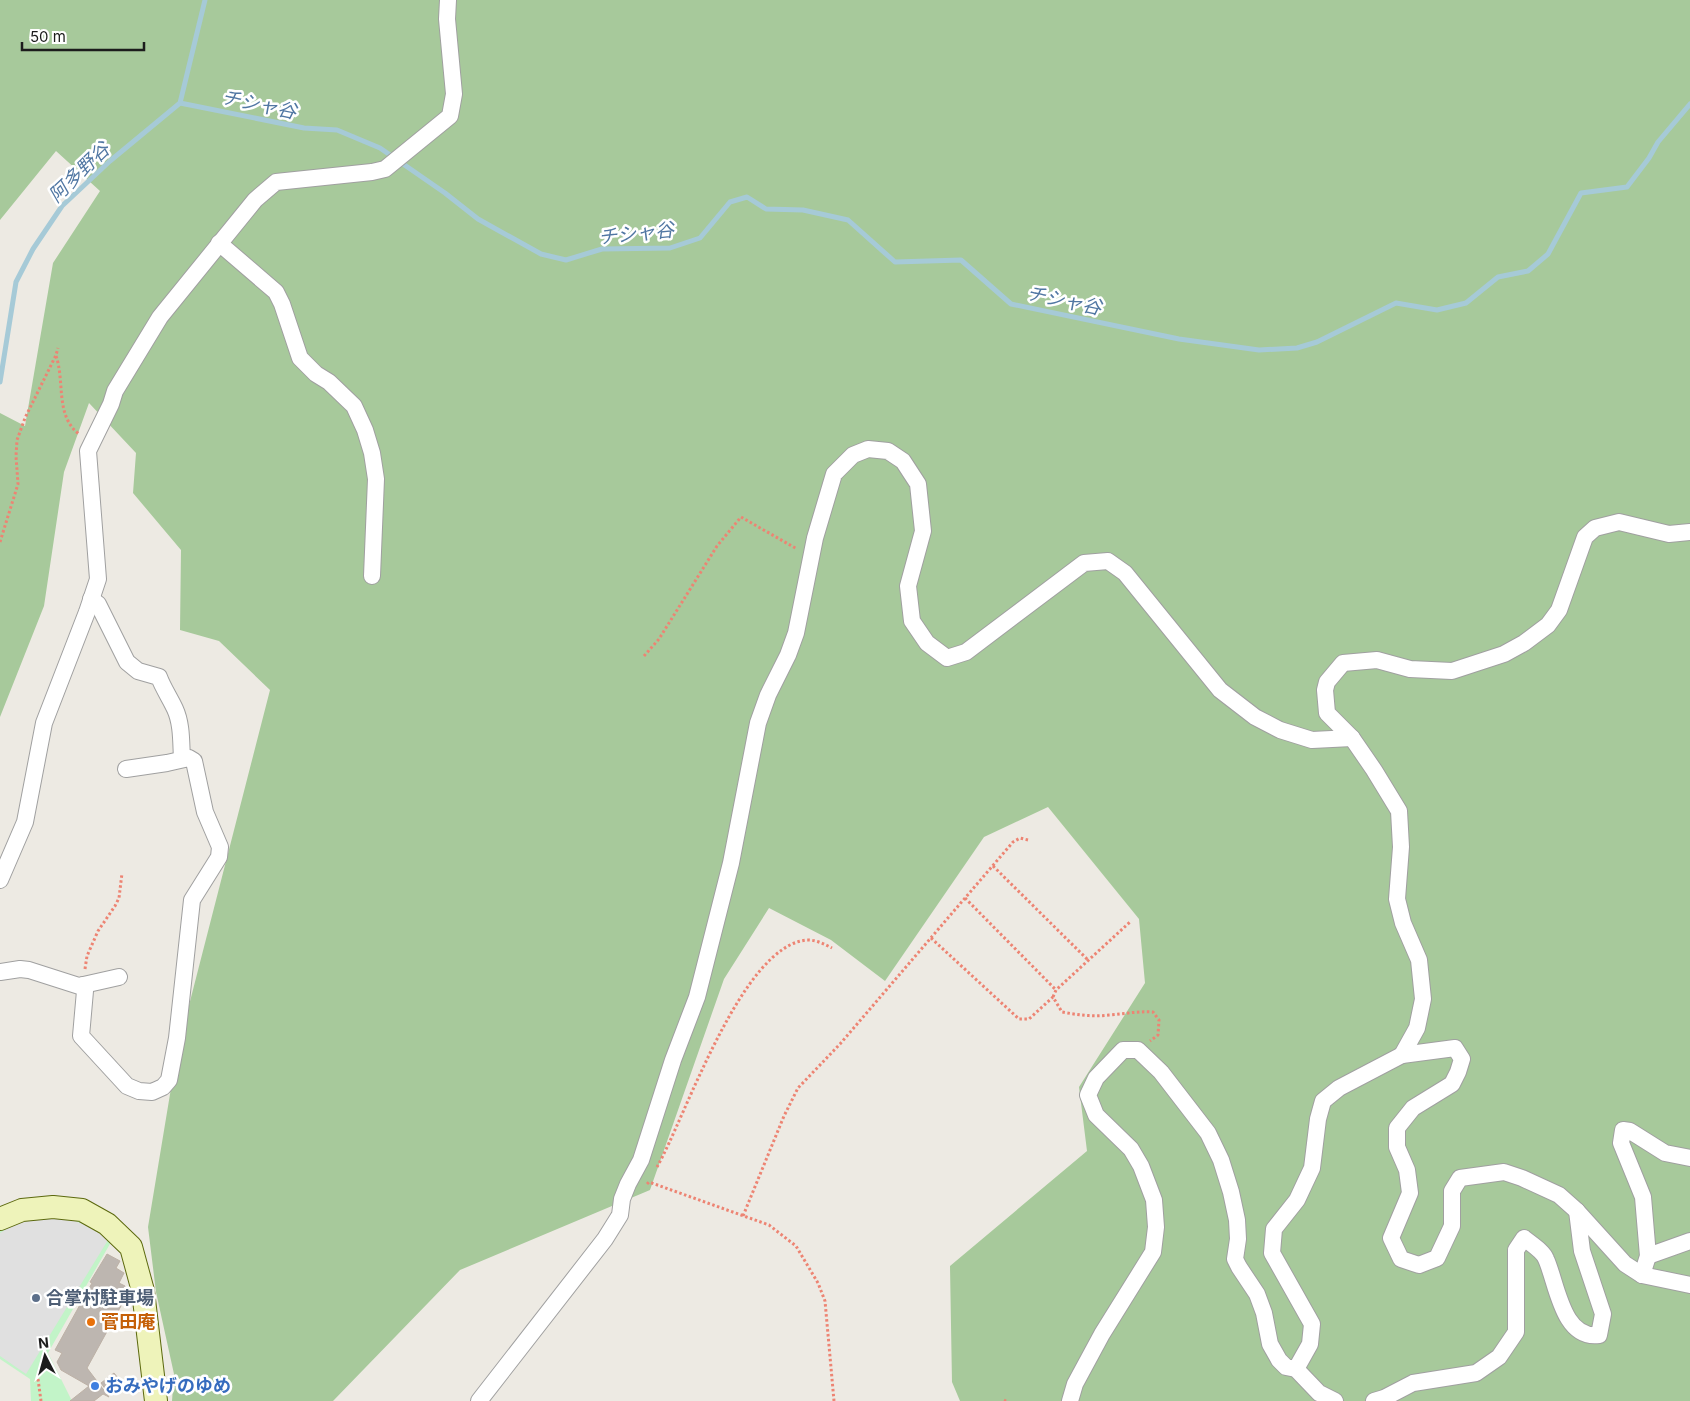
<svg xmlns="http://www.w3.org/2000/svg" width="1690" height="1401" font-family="Inter,'Noto Sans JP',sans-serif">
  <rect width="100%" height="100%" fill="#edeae3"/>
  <polygon fill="#a7c99b" points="0,0 1690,0 1690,1401 960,1401 952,1382 950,1266 1087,1151 1079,1087 1145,983 1139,919 1048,807 984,837 885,981 831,940 769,908 724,979 650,1190 460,1270 333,1401 172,1401 174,1374 156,1292 148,1227 177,1052 270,690 219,641 180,630 181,550 133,493 136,453 89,403 64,472 44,606 0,717 0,413 25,426 53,263 100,191 56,151 0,220"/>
  <polygon fill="#c2f4c8" points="71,1218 95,1227 111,1242 48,1353 72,1401 31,1401 30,1379 0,1359 0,1231 6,1227"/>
  <polygon fill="#e0e0e0" points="46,1217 70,1219 93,1228 108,1240 26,1374 0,1356 0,1233 8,1228 26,1220"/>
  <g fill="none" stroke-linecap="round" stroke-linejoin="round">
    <g stroke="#a6cad7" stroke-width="5">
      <polyline points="180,103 304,128 337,130 380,148 445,193 478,219 541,254 566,260 602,249 670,248 700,238 730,202 747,197 766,209 803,210 848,220 895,262 961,260 1011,304 1179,339 1259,350 1297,348 1317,342 1396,303 1437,310 1466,303 1498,277 1528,271 1548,254 1581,193 1627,187 1649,158 1658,142 1690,104"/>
      <polyline points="0,382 16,282 33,249 62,206 110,161 180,103 205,0"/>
    </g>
  </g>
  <g fill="#bdb6b0" stroke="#bdb1a6">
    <polygon points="107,1254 120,1261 116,1268 124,1273 119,1283 125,1286 127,1295 87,1368 109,1397 103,1394 94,1401 70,1401 89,1386 61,1370 57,1362 62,1353 55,1350 92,1283 90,1282"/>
    <polygon points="114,1373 122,1383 109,1394 101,1383"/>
  </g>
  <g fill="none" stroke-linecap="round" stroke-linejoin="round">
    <g stroke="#a0a0a0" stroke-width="18">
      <g id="street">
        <polyline points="219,243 276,292 282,304 300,358 316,374 329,382 354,406 365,430 372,453 376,479 372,576"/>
        <path d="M91,599l7,5 29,58 11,9 21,6c4,11 11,21 16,32 7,15 6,34 7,50"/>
        <polyline points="0,880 25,822 44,723 87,612 98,579 88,451 111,404 115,391 160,317 255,200 276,182 372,172 385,169 450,116 454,94 447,19 448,0"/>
        <polyline points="0,972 20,969 29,970 79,986 119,977"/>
        <polyline points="83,985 85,991 81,1036 127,1086 139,1091 152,1092 163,1087 169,1080 177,1038 192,900 219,857 220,847 205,812 194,761 189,758 167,763 126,769"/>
        <polyline points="1402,1055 1417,1028 1423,999 1419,960 1403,923 1397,899 1401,847 1399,811 1374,770 1352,738 1327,713 1325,690 1327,682 1343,663 1377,660 1410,669 1452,671 1504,654 1524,643 1548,625 1559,610 1585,537 1595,528 1619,522 1669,534 1690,532"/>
        <polyline points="1648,1256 1690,1241"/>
        <polyline points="1642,1275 1648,1256 1643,1197 1621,1143 1623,1130 1630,1131 1665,1153 1690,1158"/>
        <polyline points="1296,1369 1310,1344 1312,1324 1272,1253 1274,1229 1297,1200 1312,1168 1318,1119 1323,1101 1339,1088 1402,1055 1455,1048 1462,1059 1458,1072 1452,1084 1413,1108 1397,1128 1397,1147 1407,1170 1410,1193 1391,1238 1401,1259 1419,1265 1437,1258 1452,1226 1452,1191 1460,1178 1504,1172 1522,1178 1559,1195 1577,1211 1625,1264 1642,1275 1690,1285"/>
        <polyline points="479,1401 605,1239 620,1215 622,1199 628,1184 641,1160 673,1060 697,997 731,863 758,723 768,695 788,655 796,633 815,538 834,474 853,455 868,449 888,451 903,461 918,484 923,531 908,586 912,621 927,643 947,658 966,652 1084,563 1108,561 1125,573 1220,690 1255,717 1280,730 1312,740 1352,738"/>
        <polyline points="1070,1401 1075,1384 1102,1334 1153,1252 1156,1227 1154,1200 1141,1166 1131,1149 1096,1115 1088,1095 1096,1078 1123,1050 1138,1050 1161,1072 1208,1133 1221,1160 1231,1192 1237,1220 1238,1239 1235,1259 1239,1267 1257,1294 1264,1313 1270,1344 1279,1360 1286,1367 1296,1369 1319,1393 1335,1401"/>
        <path d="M1374,1401l10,-3 29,-15 63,-10 23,-16 17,-25v-82l8,-12c7,6 19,13 22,21 11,24 16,81 53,76l4,-21 -21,-63 -5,-40"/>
      </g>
    </g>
    <g stroke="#5c690e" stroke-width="24">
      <polyline id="secondary" points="0,1219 22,1210 53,1207 82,1210 107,1224 131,1247 143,1291 156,1401"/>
    </g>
    <g stroke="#ed8473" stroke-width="3" stroke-dasharray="2.5 2.5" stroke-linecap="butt">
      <path d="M56,356c9,25 -1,60 23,78"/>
      <polyline points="0,542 18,484 16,456 17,440 25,418 56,355 58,348"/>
      <polyline points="644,656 659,639 717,546 741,517 797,549"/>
      <polyline points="993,866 1088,960"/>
      <polyline points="965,898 1056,990"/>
      <path d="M931,938l88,81h10l24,-22 9,15c16,3 31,5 47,3 15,-1 28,-4 44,-3l6,8 -1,15 -8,6"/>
      <polyline points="85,969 87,956 98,931 115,906 119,898 122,873"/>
      <polyline points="1053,997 1056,990 1130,922"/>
      <path d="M657,1167c29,-51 85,-222 150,-227 10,0 17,4 25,8"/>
      <polyline points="647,1184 649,1182 769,1225 796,1246 818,1283 825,1301 834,1401"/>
      <polyline points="743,1216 784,1116 798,1088 840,1044 1013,842 1020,838 1028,840"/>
      <polyline points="38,1379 41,1401"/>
      <polyline points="1004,1400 1006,1401"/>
    </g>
    <use href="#street" stroke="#fff" stroke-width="16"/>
    <use href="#secondary" stroke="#eef3ba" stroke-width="22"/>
  </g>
  <circle fill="#5c6f8a" stroke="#fff" stroke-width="2" cx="36" cy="1298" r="5"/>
  <circle fill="#e8710a" stroke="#fff" stroke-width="2" cx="91" cy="1322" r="5"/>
  <circle fill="#3f7fe0" stroke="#fff" stroke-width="2" cx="95" cy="1386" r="5"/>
  <g text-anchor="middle" stroke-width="5" stroke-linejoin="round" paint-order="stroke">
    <g font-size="18" font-weight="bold" fill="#4e5e75" stroke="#fff" text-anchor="start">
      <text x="46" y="1304">合掌村駐車場</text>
    </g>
    <g font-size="18" font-weight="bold" fill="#c56008" stroke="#fff" text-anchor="start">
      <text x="101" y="1328">菅田庵</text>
    </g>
    <g font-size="18" font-weight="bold" fill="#366cbe" stroke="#fff" text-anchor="start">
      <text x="105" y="1392">おみやげのゆめ</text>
    </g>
    <g font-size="19" font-style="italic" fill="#5177a3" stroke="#fff">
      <text transform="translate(259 104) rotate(12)" y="7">チシャ谷</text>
      <text transform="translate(79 172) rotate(-44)" y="7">阿多野谷</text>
      <text transform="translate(636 233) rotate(-6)" y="7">チシャ谷</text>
      <text transform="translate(1064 300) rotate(12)" y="7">チシャ谷</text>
    </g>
  </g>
  <g transform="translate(45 1356) rotate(354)" stroke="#ffffff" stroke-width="4" paint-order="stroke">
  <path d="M0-4L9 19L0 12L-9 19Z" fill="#1c1c1c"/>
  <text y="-8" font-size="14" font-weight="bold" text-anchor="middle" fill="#1c1c1c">N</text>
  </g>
  <path d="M22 42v8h122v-8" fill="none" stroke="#1c1c1c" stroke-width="2.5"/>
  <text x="30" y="42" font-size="15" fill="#1c1c1c" stroke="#ffffff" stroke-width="4" paint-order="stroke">50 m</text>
</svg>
